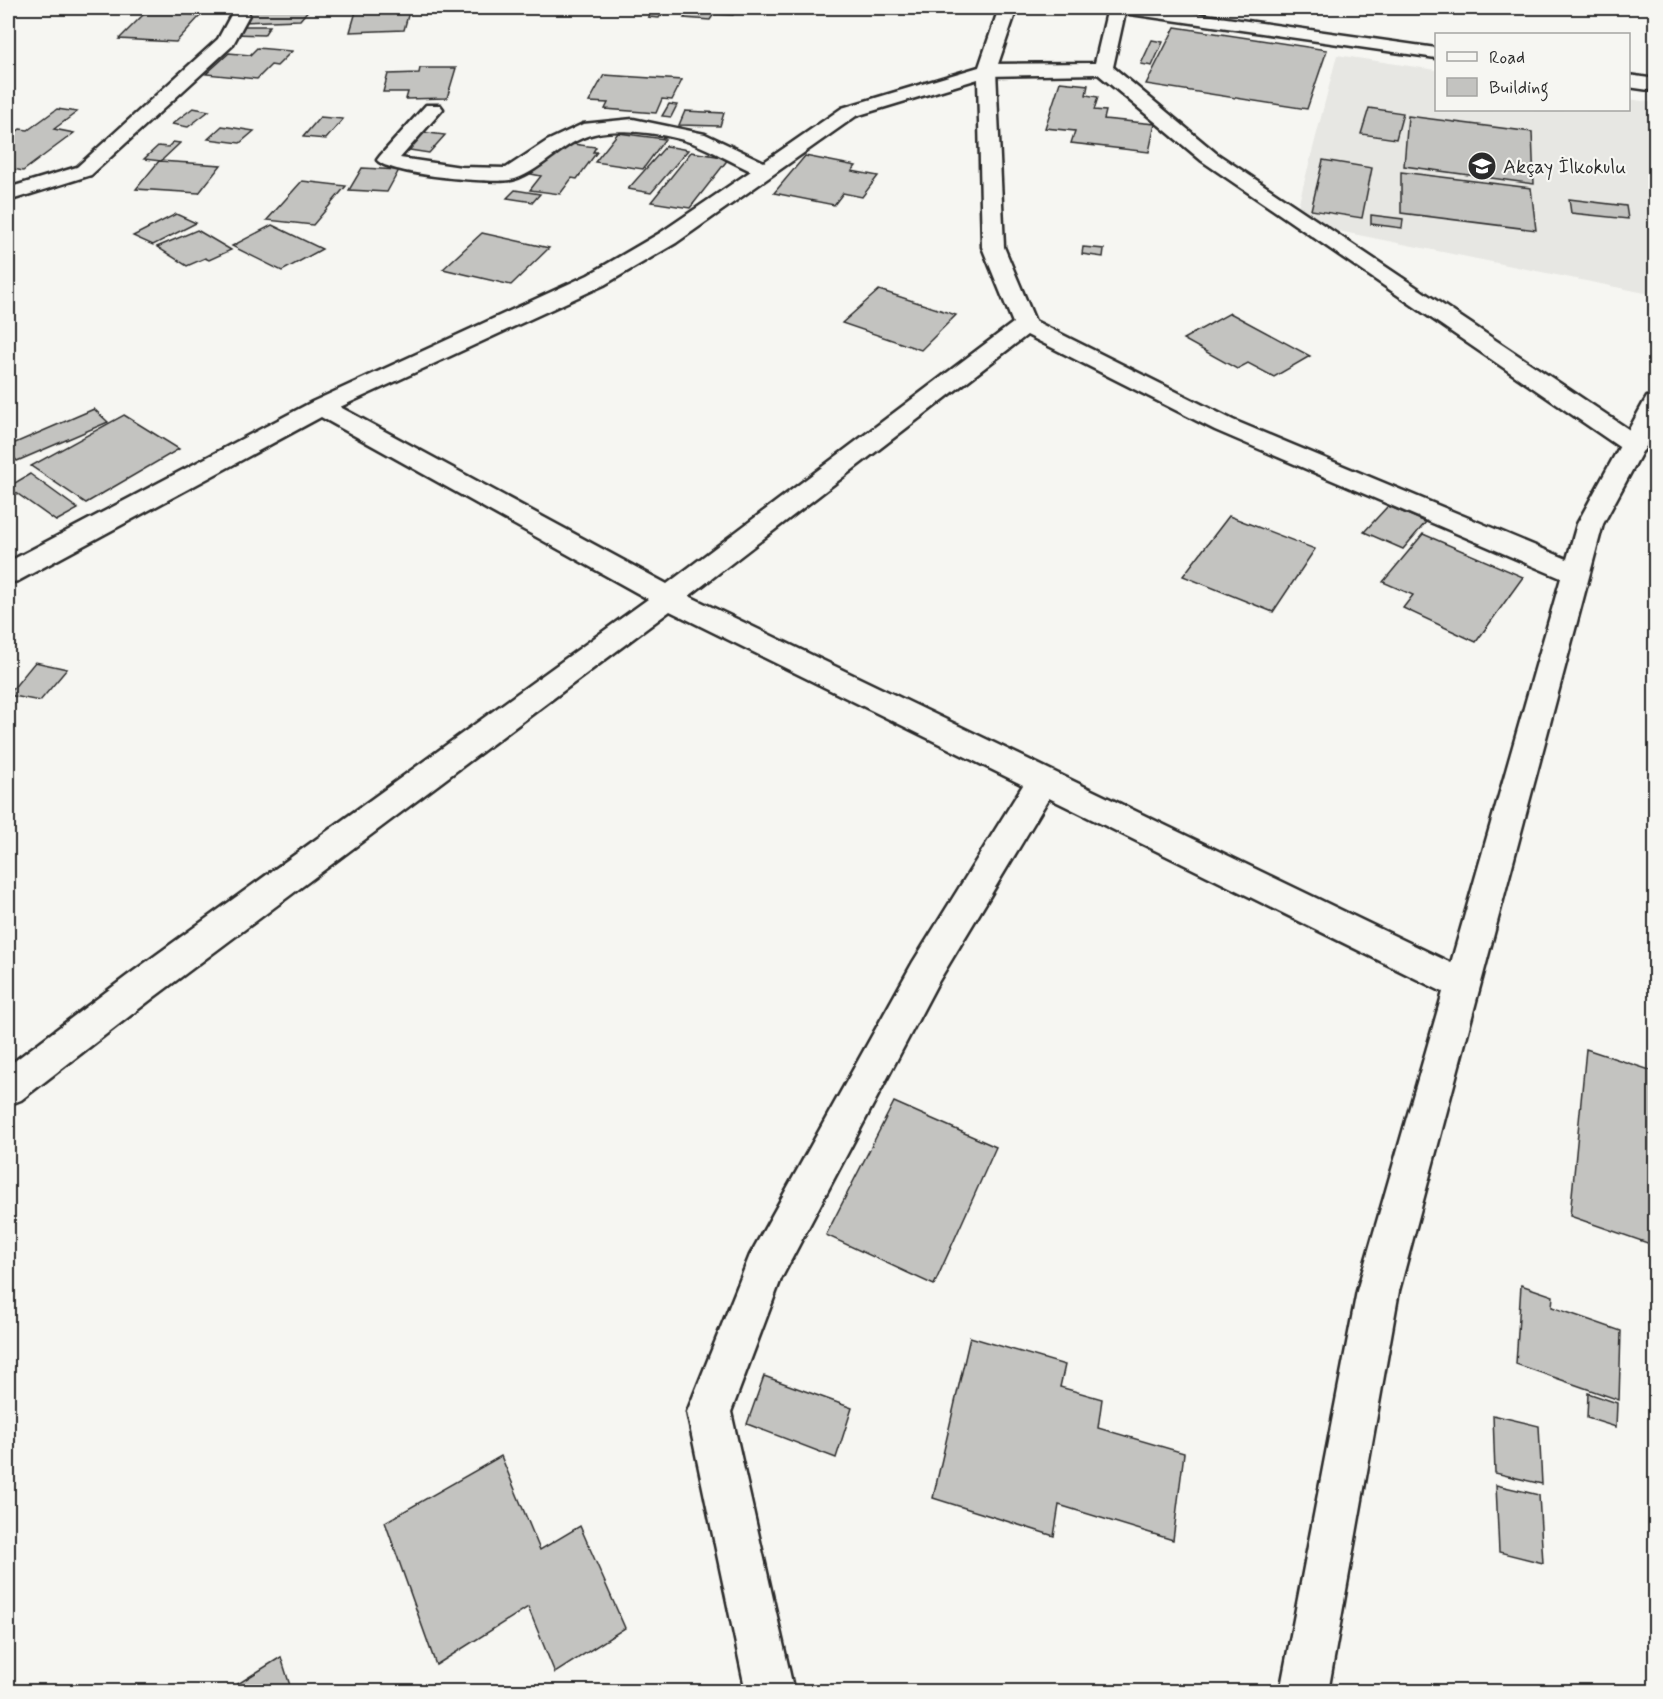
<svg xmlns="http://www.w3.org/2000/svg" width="1663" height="1699" font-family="Mynerve,sans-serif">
  <rect width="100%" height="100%" fill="#f6f6f2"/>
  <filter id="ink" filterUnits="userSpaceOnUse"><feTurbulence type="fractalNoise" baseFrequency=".0167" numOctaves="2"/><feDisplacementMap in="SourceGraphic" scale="12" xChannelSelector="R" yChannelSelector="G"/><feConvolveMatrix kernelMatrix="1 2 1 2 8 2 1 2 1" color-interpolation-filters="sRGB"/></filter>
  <g filter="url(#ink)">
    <polygon fill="#e7e7e3" points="1337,55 1436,70 1436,110 1628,110 1629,99 1655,103 1655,295 1294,222"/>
    <g fill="#c3c3c0" stroke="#2b2b2b" stroke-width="1.5">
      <polygon points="150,8 192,8 186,14 201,15 176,42 119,39"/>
      <polygon points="253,8 310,8 300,20 242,22"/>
      <polygon points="357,8 410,8 404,30 350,32"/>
      <polygon points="663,8 738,8 733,15 714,14 710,20 684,18 687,14 663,12 659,18 648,17 653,9 661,10"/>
      <polygon points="243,26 270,26 264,35 236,34"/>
      <polygon points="1175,27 1327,50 1307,109 1146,84"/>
      <polygon points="1152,40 1163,42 1152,66 1141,64"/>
      <polygon points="257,48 292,51 277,66 271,65 257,79 206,74 229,53 250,55"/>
      <polygon points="420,68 456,68 447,98 406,99 408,92 383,92 388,74 419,73"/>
      <polygon points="604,75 682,80 672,100 662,99 656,113 605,109 608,103 589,102"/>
      <polygon points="1060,82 1088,85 1086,95 1098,97 1094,110 1106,111 1104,119 1155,124 1149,152 1071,143 1075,131 1045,128"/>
      <polygon points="669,104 677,105 671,117 662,116"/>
      <polygon points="193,108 209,111 188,127 172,124"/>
      <polygon points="1369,108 1403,113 1396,139 1361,134"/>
      <polygon points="57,109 77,112 54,129 74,133 23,171 8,168 8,138 20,129 28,130"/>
      <polygon points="685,111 724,113 720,126 679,125"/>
      <polygon points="1408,116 1532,132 1534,184 1404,166"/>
      <polygon points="320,117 343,119 326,139 303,137"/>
      <polygon points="222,126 254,131 240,143 208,139"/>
      <polygon points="420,132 445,135 429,153 403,149"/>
      <polygon points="618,133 665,139 643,169 595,162"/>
      <polygon points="173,142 180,143 161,161 144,159 158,146 168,147"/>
      <polygon points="565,143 596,147 593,152 597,152 577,179 572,178 560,194 530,190 541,176 531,174 550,151"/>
      <polygon points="666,146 688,150 651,193 628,189"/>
      <polygon points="691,152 729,158 690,208 651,202"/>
      <polygon points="805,156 856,166 852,171 878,176 862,197 843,193 834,205 774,193"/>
      <polygon points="1323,160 1372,168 1362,218 1311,210"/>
      <polygon points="159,161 221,165 199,193 136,189"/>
      <polygon points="362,168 399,170 387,192 349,190"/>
      <polygon points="1401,172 1531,188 1536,230 1401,213"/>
      <polygon points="302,181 346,186 313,225 267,220"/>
      <polygon points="515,190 540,194 533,202 507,198"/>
      <polygon points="1569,199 1626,206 1628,219 1571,213"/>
      <polygon points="176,214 196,223 153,245 133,236"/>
      <polygon points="1371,215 1403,219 1402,228 1371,224"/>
      <polygon points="272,225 322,249 282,271 232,246"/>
      <polygon points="197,230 231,250 209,260 205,258 187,266 157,247"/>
      <polygon points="482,233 549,248 511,285 443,269"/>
      <polygon points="1083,247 1104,249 1103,257 1082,254"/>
      <polygon points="879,290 956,315 921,350 842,323"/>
      <polygon points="1230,313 1310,356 1274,377 1248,363 1237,369 1183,339"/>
      <polygon points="94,409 108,422 17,461 8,451 8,446"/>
      <polygon points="124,415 179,449 86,503 31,466"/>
      <polygon points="30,474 78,509 56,521 8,487"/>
      <polygon points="1388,506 1426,522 1403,549 1364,532"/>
      <polygon points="1229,516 1315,549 1273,612 1183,576"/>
      <polygon points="1423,534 1523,577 1476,642 1403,608 1413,595 1383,582"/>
      <polygon points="35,662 67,669 40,701 8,695"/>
      <polygon points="1586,1049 1656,1072 1656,1246 1570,1216"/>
      <polygon points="894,1102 996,1147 934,1285 826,1235"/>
      <polygon points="1521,1285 1553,1296 1552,1307 1621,1331 1619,1400 1516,1364"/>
      <polygon points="970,1337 1065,1365 1060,1387 1102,1399 1098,1428 1184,1453 1173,1540 1059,1505 1054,1536 933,1498"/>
      <polygon points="764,1376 852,1408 836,1458 747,1424"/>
      <polygon points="1588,1393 1617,1403 1616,1427 1587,1418"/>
      <polygon points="1493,1415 1539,1426 1542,1484 1495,1473"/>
      <polygon points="501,1456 540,1550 580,1526 625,1628 555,1673 528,1607 436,1665 385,1522"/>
      <polygon points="1496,1485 1539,1495 1543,1563 1499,1552"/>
      <polygon points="281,1657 292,1692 225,1692"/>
    </g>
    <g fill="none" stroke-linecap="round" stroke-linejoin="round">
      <g stroke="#2b2b2b" stroke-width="5">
        <g id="street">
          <polygon points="227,8 243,8 249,15 232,46 91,175 8,201 8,188 77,167 218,39 231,15"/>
          <path d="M999,8h18l-21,62 8,177 31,74 198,99 334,139 10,-35 67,-122 3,-5 9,-2v31l-53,98 -204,767 -71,401h-48l77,-401 86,-299 -394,-194 -112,186 -156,295 -50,133 63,280h-48l-59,-280 63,-157 163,-293 110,-177 -353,-174 -517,387 -132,102 -13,5v-39l119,-90 521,-377 -327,-182 -303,164 -10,2v-21l304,-160 276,-127 72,-42 91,-62c-19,-9 -38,-20 -58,-28 -25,-9 -72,-16 -99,-9 -30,7 -50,35 -79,45 -19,6 -128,-5 -138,-19l3,-4 46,-51h14l3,4 -43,49 61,9 45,1 41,-27 36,-17 50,-5 72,15 59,28 78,-54 137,-41zM978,79l4,168 31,76 -346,261 -327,-177 264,-122 72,-42 180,-127zM1027,335l188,95 346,148 -110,385 -762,-367z"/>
          <polygon points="1114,8 1156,8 1436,48 1436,58 1123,13 1117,12"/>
          <polygon points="1628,75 1656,79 1656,91 1628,87"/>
        </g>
      </g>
      <g stroke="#2b2b2b" stroke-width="5">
        <polygon id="secondary" points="1108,8 1126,8 1113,67 1216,153 1643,439 1647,445 1643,451 1634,453 1625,451 1202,161 1098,74 987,76 980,74 978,70 980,66 987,64 1095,63"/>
      </g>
      <use href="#street" fill="#f6f6f2" fill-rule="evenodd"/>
      <use href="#secondary" fill="#f6f6f2" fill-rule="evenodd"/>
    </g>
  </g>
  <defs>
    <g id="school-disc" transform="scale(1.5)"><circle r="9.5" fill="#2b2b2b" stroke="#f6f6f2"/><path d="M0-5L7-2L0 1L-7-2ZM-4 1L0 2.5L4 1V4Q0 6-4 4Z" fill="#fff"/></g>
  </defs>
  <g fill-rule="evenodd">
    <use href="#school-disc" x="1482" y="166"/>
  </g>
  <g text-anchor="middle" stroke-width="4.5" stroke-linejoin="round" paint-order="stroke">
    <g font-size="20" fill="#2b2b2b" stroke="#f6f6f2" text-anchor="start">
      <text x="1503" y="173">Akçay İlkokulu</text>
    </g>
  </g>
  <rect width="1663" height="1699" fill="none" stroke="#f6f6f2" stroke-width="30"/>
  <rect x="15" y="15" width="1633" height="1669" fill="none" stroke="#2b2b2b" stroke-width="2" filter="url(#ink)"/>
  <rect x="1435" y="33" width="195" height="78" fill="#f6f6f2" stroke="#a5a5a2" stroke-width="1.5"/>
  <rect x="1447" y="52" width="30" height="9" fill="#f6f6f2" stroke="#a5a5a2" stroke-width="1.5"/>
  <text x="1489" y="63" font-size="18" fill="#2b2b2b">Road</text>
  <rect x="1447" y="78" width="30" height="18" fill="#c3c3c0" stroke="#a5a5a2" stroke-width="1.5"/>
  <text x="1489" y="93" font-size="18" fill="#2b2b2b">Building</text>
</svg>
